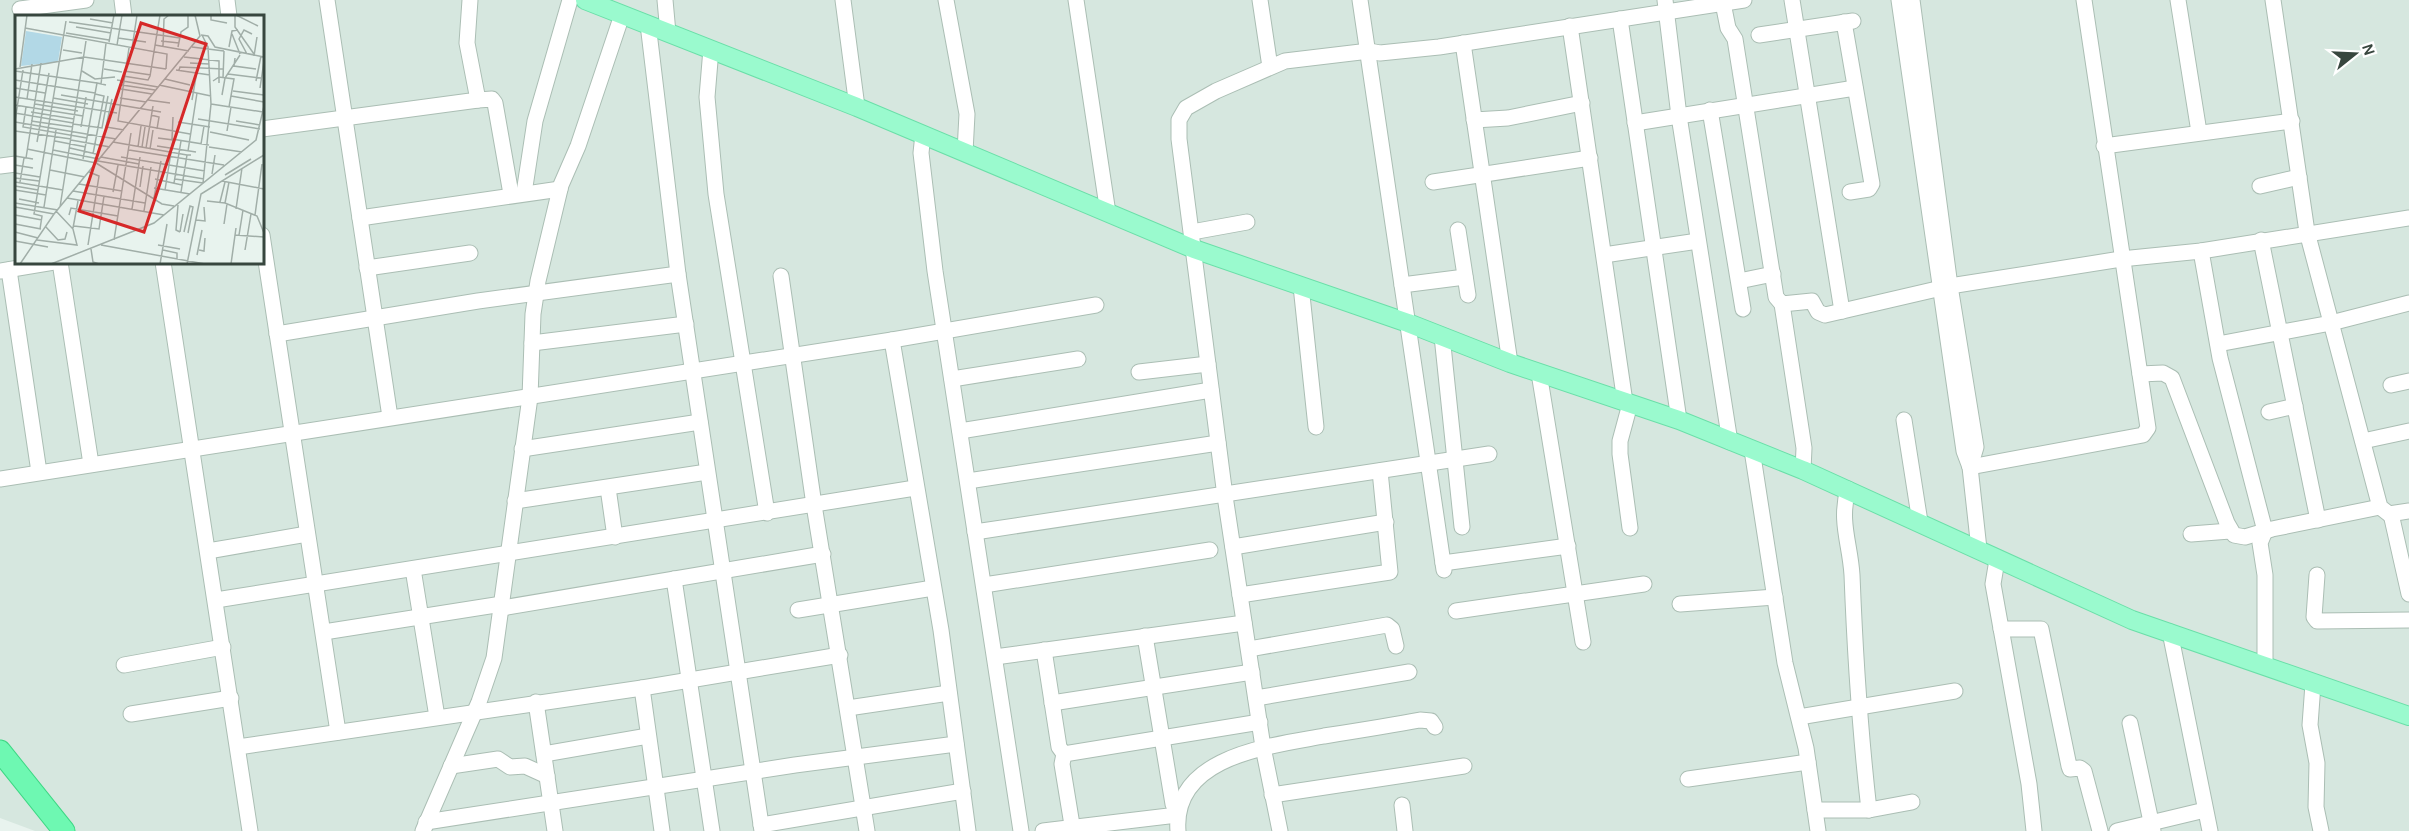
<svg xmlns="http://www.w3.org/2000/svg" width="2409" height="831" font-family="Karla,sans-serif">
  <rect width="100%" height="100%" fill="#e8f3ee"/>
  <path fill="#d6e7df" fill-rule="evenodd" d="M0,0h2409v831h-2374l-35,-13zM16,16h246v246h-246z"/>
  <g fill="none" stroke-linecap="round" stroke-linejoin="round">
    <g stroke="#abbeb4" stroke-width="17">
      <g id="minor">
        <polyline points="122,0 124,16"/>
        <polyline points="227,0 229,16"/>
        <polyline points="327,0 390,417"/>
        <polyline points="665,0 668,33"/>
        <polyline points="843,0 857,107"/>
        <polyline points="946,0 967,114 965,152"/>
        <polyline points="1076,0 1108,213"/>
        <polyline points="1260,0 1270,67"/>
        <polyline points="1360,0 1444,570"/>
        <polyline points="1665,0 1679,116 1730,442"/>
        <polyline points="1792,0 1842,311"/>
        <polyline points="1899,0 1964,451 1970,467 1979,549"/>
        <polyline points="1912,0 1950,286 1976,447 1970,467"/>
        <polyline points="2178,0 2199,132"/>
        <polyline points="2273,0 2307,232 2380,507 2389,514 2409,511"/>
        <polyline points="1723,3 1728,28 1735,39 1776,297 1782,304 1812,301 1818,312 1825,315 1950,286 2121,259 2201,251 2409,218"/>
        <polyline points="20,9 86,0"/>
        <polyline points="1620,19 1679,420"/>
        <polyline points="1844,22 1872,184 1869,189 1850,192"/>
        <polyline points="648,24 678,274 762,831"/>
        <polyline points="1570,26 1625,402"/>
        <polyline points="1759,35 1853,21"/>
        <polyline points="1463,43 1510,363"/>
        <polyline points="711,49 707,97 716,194 767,513"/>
        <polyline points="478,100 492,99 495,103 511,194"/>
        <polyline points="1710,110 1743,309"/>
        <polyline points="1474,120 1508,118 1582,103"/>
        <polyline points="1635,123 1855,88"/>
        <polyline points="262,129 478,100 467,43 470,0"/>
        <polyline points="923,134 921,153 935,271 1021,831"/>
        <polyline points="2104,146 2292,121"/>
        <polyline points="0,166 16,164"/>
        <polyline points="1433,182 1590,158"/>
        <polyline points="2260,186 2299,177"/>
        <polyline points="524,193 535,121 570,0"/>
        <polyline points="360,218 560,189"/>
        <polyline points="1458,230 1468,295"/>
        <polyline points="1192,232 1247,222"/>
        <polyline points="262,235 338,732"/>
        <polyline points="2261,240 2318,520"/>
        <polyline points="2201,251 2220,358 2265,531 2260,543 2265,575 2265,665"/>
        <polyline points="1604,255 1698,241"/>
        <polyline points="60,262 91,464"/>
        <polyline points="163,262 250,831"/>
        <polyline points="367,268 470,253"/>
        <polyline points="9,270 39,472"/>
        <polyline points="0,271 54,262"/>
        <polyline points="781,276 814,505 867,831"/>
        <polyline points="1739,281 1773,274"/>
        <polyline points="1402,285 1465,277"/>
        <polyline points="1301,286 1316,427"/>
        <polyline points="1782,304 1804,448 1803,470"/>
        <polyline points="277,334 478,301 678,274"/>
        <polyline points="1442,336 1462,527"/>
        <polyline points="892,340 941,630 968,831"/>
        <polyline points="532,343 686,324"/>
        <polyline points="2218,344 2331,323 2409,303"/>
        <polyline points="1139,372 1208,364"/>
        <polyline points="1539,373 1583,642"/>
        <polyline points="2140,374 2163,373 2172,378 2227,523 2234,535 2245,537 2272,529 2380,507"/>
        <polyline points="952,379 1078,359"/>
        <polyline points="2391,385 2409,381"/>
        <polyline points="1630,404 1620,441 1620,454 1630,528"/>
        <polyline points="2269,412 2295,406"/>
        <polyline points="1904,420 1920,522"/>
        <polyline points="960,431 1211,390"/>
        <polyline points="2363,441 2409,431"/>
        <polyline points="522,449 700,422"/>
        <polyline points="1752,450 1785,663 1806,748 1818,831"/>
        <polyline points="1970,467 2143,435 2148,428 2084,0"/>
        <polyline points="0,479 892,340 1096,305"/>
        <polyline points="968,481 1218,443"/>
        <polyline points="608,488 615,537"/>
        <path d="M1848,489c-9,33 2,54 4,86 3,79 8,156 17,235"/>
        <polyline points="515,501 707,472"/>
        <polyline points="2391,514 2409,594"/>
        <polyline points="975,532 1489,454"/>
        <polyline points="2191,534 2230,531"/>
        <polyline points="1233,547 1386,522"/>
        <polyline points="208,551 307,534"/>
        <polyline points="1997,560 1993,584 2029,784 2034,831"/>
        <polyline points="1443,563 1568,546"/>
        <polyline points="413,569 437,717"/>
        <polyline points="2317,575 2314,617 2317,621 2409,620"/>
        <polyline points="674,579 712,831"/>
        <polyline points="984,585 1210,550"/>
        <polyline points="1240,595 1390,572 1380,471"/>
        <polyline points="216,600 915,488"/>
        <polyline points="1680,604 1775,597"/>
        <polyline points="502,608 823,554"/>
        <polyline points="798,610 933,588"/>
        <polyline points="1456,611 1644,584"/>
        <polyline points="2001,629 2041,629 2069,766 2070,769 2080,768 2084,771 2100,831"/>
        <polyline points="324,632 502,604"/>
        <polyline points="2170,632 2210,831"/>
        <polyline points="1249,649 1387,625 1392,629 1396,646"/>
        <polyline points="1044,650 1059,747 1064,754"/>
        <polyline points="995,657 1244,623"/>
        <polyline points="124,665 223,647"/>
        <polyline points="2313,684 2310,725 2317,763 2316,807 2321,831"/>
        <polyline points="642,688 662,831"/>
        <polyline points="1256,698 1409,672"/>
        <polyline points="536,702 555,831"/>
        <polyline points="1052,703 1252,672"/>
        <polyline points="848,708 949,693"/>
        <polyline points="131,714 231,698"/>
        <polyline points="1799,717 1955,691"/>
        <polyline points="2130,723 2153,831"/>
        <polyline points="238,747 642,688 840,655"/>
        <polyline points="544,754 648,736"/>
        <polyline points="1064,754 1260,722"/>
        <polyline points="1064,754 1062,764 1073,831"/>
        <polyline points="451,766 498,759 510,767 525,766 547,776"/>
        <polyline points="1688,779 1808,762"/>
        <polyline points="1272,795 1464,766"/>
        <polyline points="1402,805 1405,831"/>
        <polyline points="1815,810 1869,810 1912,802"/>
        <polyline points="426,822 795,765 956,744"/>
        <polyline points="761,825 963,791"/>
        <polyline points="423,831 479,702 494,658 530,397 533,314 538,281 561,185 578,146 622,15"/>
        <polyline points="1043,831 1177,815 1173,804 1145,636"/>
        <path d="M1178,831c-6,-75 92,-85 146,-95 32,-5 64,-10 96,-16l11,1 4,6"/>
        <polyline points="1280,831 1263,747 1225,496 1179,139 1179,120 1186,108 1216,91 1285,61 1369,51 1380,53 1439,47 1744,0"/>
        <polyline points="2117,831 2205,810"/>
      </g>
    </g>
    <g stroke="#6adfa8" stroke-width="20">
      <polyline id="major" points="585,0 857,107 1194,249 1408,323 1510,363 1679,420 1803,470 2132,620 2409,716"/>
    </g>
    <g stroke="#3ed784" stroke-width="23">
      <polyline id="highway" points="0,751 64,831"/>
    </g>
    <use href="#minor" stroke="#fff" stroke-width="15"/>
    <use href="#major" stroke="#9aface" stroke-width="18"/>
    <use href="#highway" stroke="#6ef8b2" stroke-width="21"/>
  </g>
  <g transform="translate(15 15)">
    <rect width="249" height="249" fill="#e8f3ee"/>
    <path d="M11,16l36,6 -4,25 -37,4z" fill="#b2d8e6"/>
    <path fill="none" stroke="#a1aea8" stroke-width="1.5" d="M196,0v5l16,3M220,0v12l19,27M221,0l22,11M75,4l23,4M54,7l111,16M61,12l35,6M10,13l142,26 -1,15M51,18l43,7M217,19l8,20M186,20l7,1 7,11 49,10M187,20l6,12 3,57 -8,79M103,23l28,4M146,26l18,2M94,27l5,-27M102,30l5,-30M140,30l34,6M148,31l1,-27 5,-4M163,32l3,-15 7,-5v-12M177,32l32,4M214,32l3,-16 6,-1M114,33l-11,73 72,13M117,33l5,-33M48,35l19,3M232,39l-8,-15 5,-9 8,4M239,41l3,-19M169,42l35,4v22M220,43l-1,8 22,3M175,48l19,1M5,52l7,-52M0,54l69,-12 82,12M89,54l18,3M161,55l34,5M164,55l1,-3 44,2M0,56l82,12M67,56l13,8 20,-2M109,56l27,4M213,59l33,4M108,61l25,4 2,-4 10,-61M208,63l1,-27M150,64l25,6M0,65l80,13M102,65l41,7M198,66l6,-4 15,2 -5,28M241,66l5,-25M86,69l5,-41M107,70l33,5M144,70l52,11M0,73l30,5M245,73l4,-27M106,74l31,5M218,76l31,4M46,80l100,17M207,80l3,-17 15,-23M216,81l33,6M0,82l102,16M38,83l35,6M105,83l26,4M12,84l5,-35M97,84l-6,28 18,3M133,85l22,3M177,85l6,-35M20,89l43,7M196,89l52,8M0,90l68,11M11,92l-3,20 64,11M16,97l43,7M0,98l58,10M136,100l8,2 -2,12M158,102l-1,22 37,6M183,104l62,10M0,106l8,-51M16,106l42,6M221,106l24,4M0,107l101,17M163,107l32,5M58,109l29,4 6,-32M66,112l5,-30M0,116l56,8M212,116l4,-24M195,117l39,8M143,123l15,2 -8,50M56,125l39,7M40,126l31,6M22,127l12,-69M98,127l74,13M186,129l3,-18M142,131l39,6M123,132l3,-21M127,132l3,-20M194,132l33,5M55,133l26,6M131,133l7,-42M12,134l69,14M135,134l3,-19M38,135l46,9M114,135l95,15M173,136l9,-58M78,139l11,-58 -9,-2M0,141l18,3M86,142l38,7M106,142l84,14M11,143l15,-95M68,144l14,-76 9,2M83,146l106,18M81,148l66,41 12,2M0,150l18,3M35,155l35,7M0,158l25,4M197,159l3,-19M210,160l26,-16M0,163l24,3M140,164l27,6M160,164l28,4M207,166l42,8M0,167l48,8M5,167l4,-24M159,168l7,-42M64,169l43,7M0,171l23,4M125,172l3,-21M139,173l36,6M0,175l31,5M58,176l72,12M98,177l5,-27M166,177l6,-37h4M52,183l97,17M139,183l7,-37M4,184l20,4M192,186l18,2 32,13 7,17M205,187l5,-20M0,188l43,7M210,188l4,-21M163,190l-2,25 4,2M0,192l39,7M29,192l12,-77M45,192l26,-166M117,194l8,-52M221,194l6,-41M129,196l7,-44M0,200l27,5M54,200l2,-7 47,8M240,200l7,-51M181,205l9,1 -1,-14M0,209l26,5M209,209l3,-20M30,211l13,14 7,-1 2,-7M59,211l25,3 5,-33M58,213l5,-27M25,214l2,-13 -8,-2 1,-6 31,-187M0,217l23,6M165,217l3,-18M169,217l6,-26 3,1 -5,26M220,220l29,2M224,220l4,-25M22,225l40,5 -4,-16 -17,-18M99,225l17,-107M0,226l33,6M73,230l11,-69 -10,-4M86,230l104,19M143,230l22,4M76,234l2,13 6,2M148,235l14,3v6M184,235l5,1 1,-13M230,235l6,-36M182,240l5,-25M5,249l34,-50 146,-178 -5,-21M36,249l103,-41 102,-83 8,-34M145,249l7,-40M172,249l14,-70 63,-39M216,249l5,-36"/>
    <path fill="#d62828" fill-opacity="0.15" stroke="#d62828" stroke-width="3" d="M126,8l65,21 -62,188 -65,-21z"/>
    <rect width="249" height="249" fill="none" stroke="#37463e" stroke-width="3"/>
  </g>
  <g transform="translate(2355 54) rotate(72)" stroke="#ffffff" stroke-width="4.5" paint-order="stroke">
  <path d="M0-4.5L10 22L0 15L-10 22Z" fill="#37463e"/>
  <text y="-9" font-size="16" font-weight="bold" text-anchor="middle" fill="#37463e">N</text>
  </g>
</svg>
